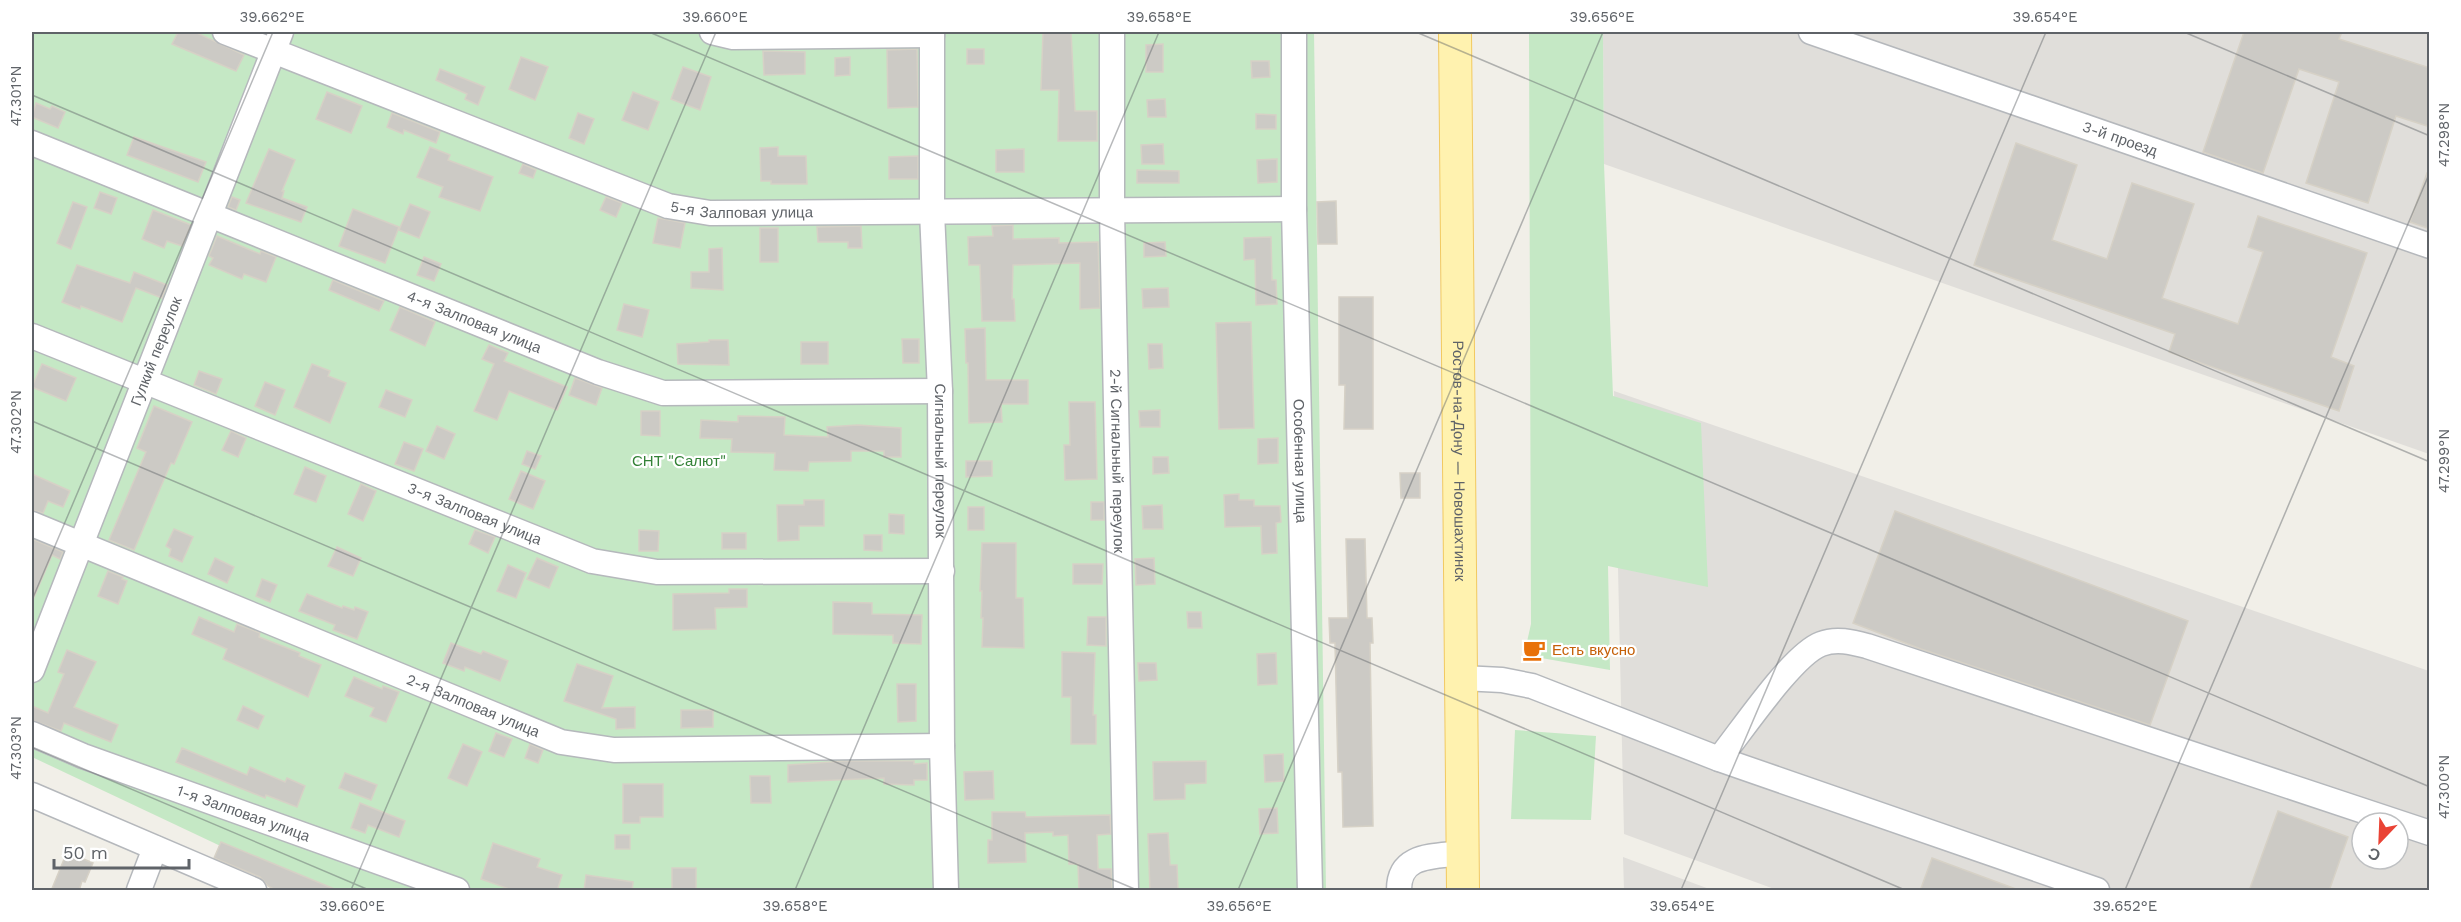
<svg xmlns="http://www.w3.org/2000/svg" width="2461" height="922" font-family="'Work Sans',sans-serif">
  <rect width="100%" height="100%" fill="#f1efe8"/>
  <g fill="#e0deda" fill-rule="evenodd">
    <polygon points="1603,32 2429,32 2429,454 1604,164"/>
    <path d="M1614,391l815,280v219h-652l-153,-56zM2362,823h36v36h-36z"/>
    <polygon points="1623,857 1712,890 1624,890"/>
  </g>
  <g fill="#c5e8c5">
    <polygon points="32,32 1314,32 1326,890 314,890 32,757"/>
    <polygon points="1529,32 1603,32 1604,164 1613,396 1701,423 1708,587 1608,566 1610,670 1524,655 1531,624"/>
    <polygon points="1515,730 1596,736 1591,820 1511,819"/>
  </g>
  <g fill="#cccac5" stroke="#d6d1c6" stroke-width="1.5">
    <polygon points="178,32 195,32 244,55 236,71 172,44"/>
    <polygon points="1043,32 1071,32 1075,111 1097,111 1097,141 1058,141 1059,90 1041,90"/>
    <polygon points="2244,32 2342,32 2339,39 2430,68 2430,127 2396,116 2368,203 2306,183 2339,82 2299,69 2263,173 2203,152"/>
    <polygon points="1163,44 1163,72 1146,72 1146,45"/>
    <polygon points="917,49 918,107 888,108 887,50"/>
    <rect x="967" y="49" width="17" height="15"/>
    <polygon points="763,51 805,52 805,74 764,75"/>
    <polygon points="521,57 548,67 535,100 509,89"/>
    <polygon points="850,57 850,75 835,76 835,58"/>
    <polygon points="1251,61 1269,61 1270,77 1252,78"/>
    <polygon points="683,67 711,77 700,110 671,99"/>
    <polygon points="440,69 485,87 478,105 465,99 467,94 436,80"/>
    <polygon points="327,92 362,106 351,133 316,119"/>
    <polygon points="633,92 659,102 648,130 622,120"/>
    <polygon points="1165,99 1166,117 1148,117 1147,100"/>
    <polygon points="36,103 50,109 52,106 65,112 58,128 32,117"/>
    <polygon points="392,113 440,132 436,143 404,130 403,134 387,127"/>
    <polygon points="578,113 594,119 584,144 569,138"/>
    <polygon points="1256,114 1276,115 1276,129 1256,129"/>
    <polygon points="134,137 206,162 198,182 127,155"/>
    <polygon points="2016,143 2077,165 2052,240 2107,259 2132,183 2194,204 2162,298 2238,324 2263,252 2248,247 2258,216 2367,253 2331,357 2354,366 2339,411 2169,352 2175,334 1974,265"/>
    <polygon points="1163,144 1164,164 1142,164 1141,145"/>
    <polygon points="430,147 450,155 448,160 493,177 480,211 439,197 443,187 417,177"/>
    <polygon points="778,147 778,156 806,156 807,184 771,184 771,181 761,181 760,148"/>
    <polygon points="269,149 295,160 282,191 284,191 282,198 307,207 301,222 246,203"/>
    <polygon points="1024,149 1024,172 996,172 996,150"/>
    <polygon points="918,156 918,179 889,179 889,157"/>
    <polygon points="1277,159 1277,182 1258,183 1257,160"/>
    <polygon points="523,164 536,170 533,178 519,173"/>
    <polygon points="1137,170 1179,171 1179,183 1137,183"/>
    <polygon points="2427,173 2430,174 2430,229 2410,222"/>
    <polygon points="100,192 117,198 111,214 94,208"/>
    <polygon points="232,197 240,200 236,210 228,207"/>
    <polygon points="606,197 622,203 616,217 600,210"/>
    <polygon points="1336,201 1337,244 1318,244 1317,202"/>
    <polygon points="73,202 87,207 71,249 57,243"/>
    <polygon points="410,204 430,212 419,238 399,230"/>
    <polygon points="353,209 399,227 385,263 339,246"/>
    <polygon points="153,210 191,225 182,246 167,241 164,248 142,239"/>
    <polygon points="658,218 685,223 680,248 653,243"/>
    <polygon points="1013,225 1013,239 1059,238 1059,243 1098,242 1100,308 1080,309 1080,263 1013,265 1012,299 1014,299 1015,321 982,321 980,265 969,265 968,237 993,236 992,226"/>
    <polygon points="861,226 862,248 848,248 848,242 818,242 817,227"/>
    <rect x="760" y="228" width="18" height="34"/>
    <polygon points="217,236 260,254 261,251 276,257 266,282 244,274 242,279 209,265 213,258 209,256"/>
    <polygon points="1271,237 1272,280 1276,280 1277,304 1256,305 1255,259 1244,260 1244,238"/>
    <polygon points="1165,242 1166,256 1144,257 1144,243"/>
    <polygon points="722,248 723,290 691,288 691,272 709,272 709,249"/>
    <polygon points="424,257 441,264 434,281 417,275"/>
    <polygon points="77,265 130,283 134,272 167,285 162,298 136,288 122,322 81,306 80,309 62,302"/>
    <polygon points="333,280 384,301 379,311 329,290"/>
    <polygon points="1168,288 1169,307 1143,308 1142,289"/>
    <polygon points="1339,297 1373,297 1373,429 1344,429 1345,385 1339,385"/>
    <polygon points="624,304 649,310 642,337 617,330"/>
    <polygon points="400,307 435,322 425,346 390,330"/>
    <polygon points="1251,322 1254,428 1219,429 1216,323"/>
    <polygon points="985,328 986,380 1028,380 1028,404 1001,404 1002,422 969,423 968,363 966,363 965,329"/>
    <polygon points="902,339 919,339 919,363 903,363"/>
    <polygon points="709,340 728,340 729,365 678,364 677,344 709,342"/>
    <rect x="801" y="342" width="27" height="22"/>
    <polygon points="1148,344 1162,344 1163,368 1149,369"/>
    <polygon points="489,345 508,353 504,361 567,387 557,410 509,391 497,420 474,411 494,364 482,359"/>
    <polygon points="42,364 76,378 66,401 32,387"/>
    <polygon points="312,364 330,371 328,376 346,383 330,423 294,407"/>
    <polygon points="199,371 222,379 216,394 194,385"/>
    <polygon points="575,378 602,388 596,405 569,395"/>
    <polygon points="265,382 285,390 275,415 255,406"/>
    <polygon points="386,390 412,400 405,417 379,407"/>
    <polygon points="1069,402 1095,402 1097,479 1065,480 1064,445 1070,445"/>
    <polygon points="154,406 192,422 174,464 171,463 134,550 109,540 146,452 137,448"/>
    <polygon points="1160,410 1160,427 1140,427 1139,411"/>
    <polygon points="641,411 660,411 660,436 641,435"/>
    <polygon points="738,416 785,417 784,435 828,437 827,427 858,425 901,428 901,457 884,457 884,451 851,451 851,461 809,462 808,471 774,470 775,453 731,452 732,439 700,438 701,420 738,422"/>
    <polygon points="437,426 455,434 444,459 426,451"/>
    <polygon points="231,431 246,438 238,457 222,450"/>
    <polygon points="1278,438 1278,463 1258,464 1258,439"/>
    <polygon points="404,442 423,449 414,471 395,464"/>
    <polygon points="527,451 541,456 535,469 522,464"/>
    <polygon points="1153,457 1168,457 1169,473 1153,474"/>
    <polygon points="966,461 992,461 992,476 966,477"/>
    <polygon points="305,467 326,476 316,502 294,494"/>
    <polygon points="521,471 545,481 533,509 509,499"/>
    <polygon points="1400,473 1420,473 1420,498 1401,498"/>
    <polygon points="32,474 70,491 63,507 48,501 43,513 32,510"/>
    <polygon points="361,484 376,491 363,521 348,514"/>
    <polygon points="1239,494 1239,500 1254,500 1254,506 1280,506 1281,522 1276,523 1277,553 1262,554 1261,526 1225,527 1224,495"/>
    <polygon points="804,500 824,500 824,526 799,526 799,540 778,541 777,505 804,505"/>
    <rect x="1091" y="502" width="13" height="18"/>
    <polygon points="1162,505 1163,529 1143,529 1142,506"/>
    <rect x="968" y="507" width="16" height="23"/>
    <polygon points="1895,511 2188,621 2150,725 1921,649 1853,623"/>
    <polygon points="889,514 904,515 904,534 889,533"/>
    <polygon points="174,529 193,537 182,562 169,556 171,549 166,546"/>
    <polygon points="475,530 495,537 488,553 469,544"/>
    <polygon points="639,530 659,531 658,551 639,551"/>
    <rect x="722" y="533" width="24" height="16"/>
    <polygon points="864,535 882,535 882,551 864,550"/>
    <polygon points="32,539 63,552 60,559 52,555 32,602"/>
    <polygon points="1346,539 1365,539 1367,618 1372,618 1373,643 1370,643 1373,826 1343,827 1342,772 1338,772 1335,643 1330,643 1329,618 1348,618"/>
    <polygon points="982,543 1016,543 1016,598 1023,598 1024,648 982,647 983,618 981,618 982,591 980,591"/>
    <polygon points="337,547 361,558 353,576 328,566"/>
    <polygon points="215,558 234,567 227,583 208,574"/>
    <polygon points="537,558 558,567 549,588 527,579"/>
    <polygon points="1154,558 1155,584 1136,585 1135,559"/>
    <polygon points="1073,564 1103,564 1102,584 1073,584"/>
    <polygon points="508,565 526,573 516,598 497,591"/>
    <polygon points="108,571 123,577 122,579 127,581 118,604 98,596"/>
    <polygon points="262,579 277,585 270,602 256,596"/>
    <polygon points="729,589 747,589 747,607 715,608 716,629 673,630 673,594 729,593"/>
    <polygon points="307,594 342,608 343,606 354,610 355,607 368,612 357,639 333,630 335,625 299,611"/>
    <polygon points="833,602 872,603 872,614 922,615 921,644 893,643 893,635 833,634"/>
    <polygon points="1187,612 1201,612 1202,628 1188,628"/>
    <polygon points="199,617 234,632 237,624 260,633 259,637 300,653 299,656 321,665 308,697 223,659 227,649 192,634"/>
    <polygon points="1088,617 1106,617 1106,646 1087,645"/>
    <polygon points="451,643 481,654 483,651 508,661 500,681 465,667 464,671 443,663"/>
    <polygon points="67,650 96,662 74,707 118,725 111,742 64,723 61,731 32,720 32,706 48,713 64,674 58,672"/>
    <polygon points="1062,652 1095,653 1093,715 1096,715 1096,744 1071,744 1071,697 1062,697"/>
    <polygon points="1276,653 1277,684 1258,685 1257,654"/>
    <polygon points="1138,663 1156,663 1157,680 1139,681"/>
    <polygon points="577,664 613,676 602,708 635,707 635,728 616,729 616,719 564,701"/>
    <polygon points="354,677 382,689 383,686 399,692 386,722 370,716 374,708 345,696"/>
    <polygon points="897,684 916,684 916,721 898,722"/>
    <polygon points="243,706 264,716 258,729 237,720"/>
    <polygon points="681,710 713,710 713,727 681,728"/>
    <polygon points="496,733 512,739 504,757 489,751"/>
    <polygon points="463,744 482,752 467,786 448,778"/>
    <polygon points="530,744 543,750 538,763 525,758"/>
    <polygon points="182,748 247,775 250,767 285,782 287,778 305,786 297,807 266,795 265,798 176,762"/>
    <polygon points="1283,754 1284,781 1265,782 1264,755"/>
    <polygon points="845,761 914,761 914,764 927,763 927,780 914,780 914,785 884,784 884,778 788,782 788,765"/>
    <polygon points="1206,761 1206,783 1185,784 1185,799 1154,800 1153,762"/>
    <polygon points="993,771 994,799 965,800 964,772"/>
    <polygon points="345,773 377,785 371,800 339,788"/>
    <polygon points="750,776 770,776 771,803 751,803"/>
    <polygon points="623,784 663,784 663,817 640,817 640,823 623,823"/>
    <polygon points="360,803 405,821 399,837 368,825 365,833 351,828"/>
    <polygon points="1277,808 1278,833 1260,834 1259,809"/>
    <polygon points="2278,811 2348,837 2329,891 2249,891"/>
    <polygon points="992,812 1025,812 1026,817 1110,815 1111,834 1097,835 1098,869 1111,869 1112,889 1079,891 1078,864 1069,864 1068,835 1053,836 1053,832 1025,833 1026,862 988,863 988,840 992,840"/>
    <polygon points="1168,833 1170,865 1177,865 1178,891 1150,891 1148,834"/>
    <rect x="615" y="835" width="15" height="14"/>
    <polygon points="221,842 337,890 337,891 277,891 268,886 260,877 214,858"/>
    <polygon points="493,843 540,859 537,867 562,875 557,891 515,891 481,879"/>
    <polygon points="67,852 93,863 85,882 82,881 79,891 51,891"/>
    <polygon points="1932,858 2016,889 2016,891 1920,891"/>
    <rect x="672" y="868" width="24" height="23"/>
    <polygon points="586,875 633,882 632,891 584,891"/>
  </g>
  <g fill="none" stroke-linecap="round" stroke-linejoin="round">
    <g stroke="#b5b8bc" stroke-width="27">
      <g id="minor">
        <path id="s1" d="M225,32l443,174 42,7 584,-4"/>
        <polyline points="712,32 733,37 932,35"/>
        <path id="s2" d="M932,32v180l8,179 2,355 4,144"/>
        <path id="s3" d="M1112,32v179l14,679"/>
        <path id="s4" d="M1294,32v177l16,681"/>
        <path id="s5" d="M1811,32l619,214"/>
        <path id="s6" d="M32,143l566,229 65,21 277,-2"/>
        <path id="s7" d="M32,336l560,225 65,11 285,-1"/>
        <path id="s8" d="M32,524l529,218 53,8 328,-4"/>
        <path id="s9" d="M32,670l249,-638"/>
        <polyline points="1462,678 1502,680 1532,686 1719,759 2097,890"/>
        <path id="s10" d="M32,734l51,22 374,134"/>
        <path d="M1719,759c22,-27 73,-104 102,-115 15,-6 31,-2 46,2l563,187"/>
        <polyline points="32,795 254,890"/>
        <polyline points="139,890 155,848"/>
        <path d="M1399,890c0,-37 35,-33 64,-37"/>
      </g>
    </g>
    <g stroke="#f2c960" stroke-width="34">
      <g id="major">
        <path id="s11" d="M1455,32l8,858"/>
      </g>
    </g>
    <use href="#minor" stroke="#fff" stroke-width="24"/>
    <use href="#major" stroke="#fff2af" stroke-width="32"/>
  </g>
  <path fill="none" stroke="#5f6368" stroke-width="1.5" stroke-opacity="0.45" d="M649,32l1781,755M1416,32l1014,430M2184,32l246,104M32,95l1873,795M32,421l1105,469M32,600l241,-568M32,747l337,143M351,890l365,-858M795,890l364,-858M1238,890l365,-858M1681,890l365,-858M2125,890l305,-718"/>
  <defs>
    <g id="cafe-bare" transform="scale(1.8)"><path d="M-5.5-4.5H6V0H3Q3 3.5 0 3.5H-2.5Q-5.5 3.5-5.5 0ZM3-3.2v2h1.7v-2ZM-6 4.5H4V6H-6Z" fill="#e8710a" stroke="#fff" stroke-width="2.5" paint-order="stroke"/></g>
  </defs>
  <g fill-rule="evenodd">
    <use href="#cafe-bare" x="1534" y="650"/>
  </g>
  <g text-anchor="middle" stroke-width="4.5" stroke-linejoin="round" paint-order="stroke">
    <g font-size="15" fill="#5f6368" stroke="#fff">
      <text dy="5" stroke="none"><textPath href="#s5" startOffset="327">3-й проезд</textPath></text>
      <text dy="5" stroke="none"><textPath href="#s1" startOffset="550">5-я Залповая улица</textPath></text>
      <text dy="5" stroke="none"><textPath href="#s6" startOffset="477">4-я Залповая улица</textPath></text>
      <text dy="5" stroke="none"><textPath href="#s9" startOffset="342">Гулкий переулок</textPath></text>
      <text dy="5" stroke="none"><textPath href="#s2" startOffset="429">Сигнальный переулок</textPath></text>
      <text dy="5" stroke="none"><textPath href="#s3" startOffset="429">2-й Сигнальный переулок</textPath></text>
      <text dy="5" stroke="none"><textPath href="#s4" startOffset="429">Особенная улица</textPath></text>
      <text dy="5" stroke="none"><textPath href="#s11" startOffset="429">Ростов-на-Дону — Новошахтинск</textPath></text>
      <text dy="5" stroke="none"><textPath href="#s7" startOffset="477">3-я Залповая улица</textPath></text>
      <text dy="5" stroke="none"><textPath href="#s8" startOffset="477">2-я Залповая улица</textPath></text>
      <text dy="5" stroke="none"><textPath href="#s10" startOffset="226">1-я Залповая улица</textPath></text>
    </g>
    <g font-size="15" fill="#348238" stroke="#fff">
      <text x="679" y="466">СНТ "Салют"</text>
    </g>
    <g font-size="15" fill="#c56008" stroke="#fff" text-anchor="start">
      <text x="1552" y="655">Есть вкусно</text>
    </g>
  </g>
  <rect width="2461" height="922" fill="none" stroke="#ffffff" stroke-width="66"/>
  <g transform="translate(2380 841) rotate(203)"><circle r="28" fill="#ffffff" stroke="#bfc1c3" stroke-width="1.5"/>
  <path d="M0-4.5L10 22L0 15L-10 22Z" fill="#ea4335"/>
  <text y="-9" font-size="16" font-weight="bold" text-anchor="middle" fill="#5f6368">С</text>
  </g>
  <path d="M54 859v9h135v-9" fill="none" stroke="#5f6368" stroke-width="3"/>
  <text x="63" y="859" font-size="18" fill="#5f6368" stroke="#ffffff" stroke-width="4.5" paint-order="stroke">50 m</text>
  <rect x="33" y="33" width="2395" height="856" fill="none" stroke="#5f6368" stroke-width="2"/>
  <g font-size="15" text-anchor="middle" fill="#5f6368">
    <text x="272" y="22">39.662°E</text>
    <text x="715" y="22">39.660°E</text>
    <text x="1159" y="22">39.658°E</text>
    <text x="1602" y="22">39.656°E</text>
    <text x="2045" y="22">39.654°E</text>
    <text transform="translate(16 96) rotate(-90)" y="5">47.301°N</text>
    <text transform="translate(2444 135) rotate(-90)" y="5">47.298°N</text>
    <text transform="translate(16 422) rotate(-90)" y="5">47.302°N</text>
    <text transform="translate(2444 461) rotate(-90)" y="5">47.299°N</text>
    <text transform="translate(16 748) rotate(-90)" y="5">47.303°N</text>
    <text transform="translate(2444 787) rotate(-90)" y="5">47.300°N</text>
    <text x="352" y="911">39.660°E</text>
    <text x="795" y="911">39.658°E</text>
    <text x="1239" y="911">39.656°E</text>
    <text x="1682" y="911">39.654°E</text>
    <text x="2125" y="911">39.652°E</text>
  </g>
</svg>
